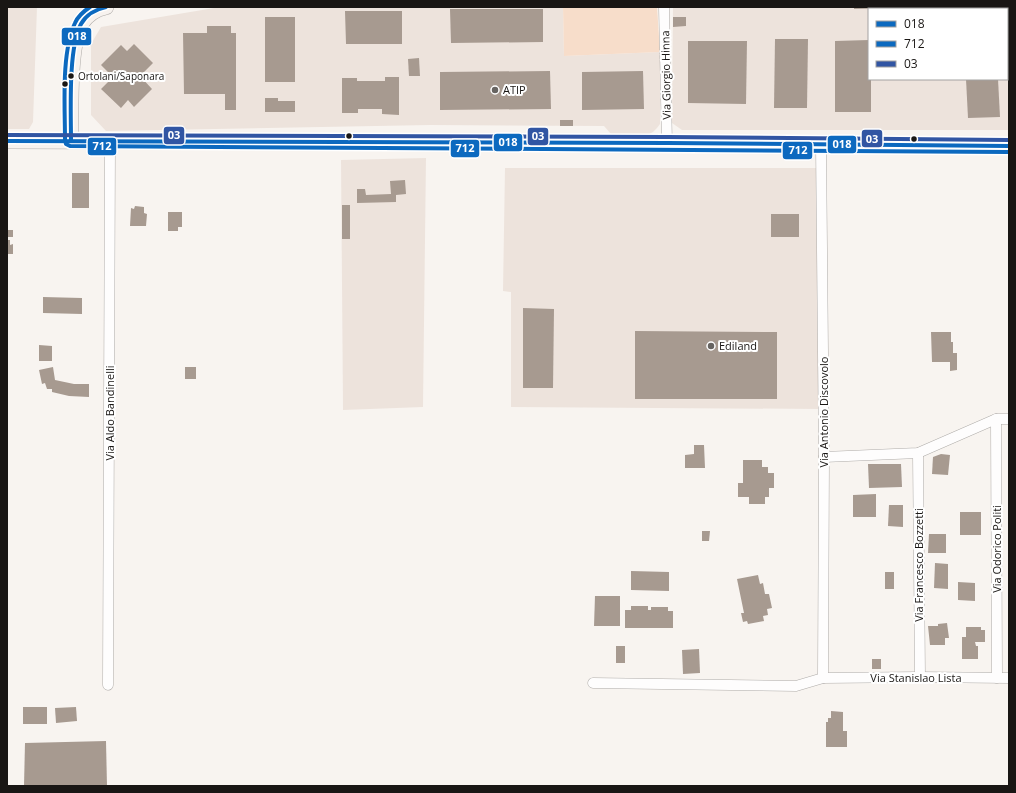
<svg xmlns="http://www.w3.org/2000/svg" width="1016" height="793" font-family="'Open Sans',sans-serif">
  <rect width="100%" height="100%" fill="#f8f4f0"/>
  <g fill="#ede3dc" fill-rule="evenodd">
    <polygon points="7,7 37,7 33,122 29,129 7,129"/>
    <polygon points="220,7 563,7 564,56 660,52 660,124 657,128 653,132 649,134 611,134 604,126 430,125 106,131 91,115 91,44 101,27"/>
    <path d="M673,7h336v123h-327l-10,-7zM869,9h138v70h-138z"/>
    <polygon points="426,158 423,407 343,410 341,160"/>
    <polygon points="505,168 818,168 820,409 511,407 511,292 503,291"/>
  </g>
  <polygon fill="#f7ddca" points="563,7 657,7 660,52 564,56"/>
  <g fill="#a79a90">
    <polygon points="854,7 894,7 894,8 854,9"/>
    <polygon points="450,9 543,9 543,42 451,43"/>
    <polygon points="345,11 402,11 402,44 346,44"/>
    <rect x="265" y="17" width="30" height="65"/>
    <polygon points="673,17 686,17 686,26 673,27"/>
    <polygon points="207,26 231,26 231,33 236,33 236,110 225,110 225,94 184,94 183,33 207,33"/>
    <polygon points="775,39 808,39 807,108 774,108"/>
    <polygon points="869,40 869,79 871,79 871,112 835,112 835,41"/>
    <polygon points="688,41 747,41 746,104 688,103"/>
    <polygon points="134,44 153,63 140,76 152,89 134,107 128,100 121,108 101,89 113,77 101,65 121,45 127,51"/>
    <polygon points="419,58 420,76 409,76 408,59"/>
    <polygon points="550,71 551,109 440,110 440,72"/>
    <polygon points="643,71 644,109 582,110 582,72"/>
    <polygon points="385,77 399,77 399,115 382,114 382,109 358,109 358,113 342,113 342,78 357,78 357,81 385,81"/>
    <polygon points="966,79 998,79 1000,117 968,118"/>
    <polygon points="265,98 278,98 278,101 295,101 295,112 265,112"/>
    <rect x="560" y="120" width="13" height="6"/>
    <rect x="72" y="173" width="17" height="35"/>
    <polygon points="405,180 406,194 396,195 396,202 357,203 357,189 365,189 366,195 391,194 390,181"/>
    <rect x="342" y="205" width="8" height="34"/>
    <polygon points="135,206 144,207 144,213 147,214 146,226 130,226 131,208 134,209"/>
    <polygon points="168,212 182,212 182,227 178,227 178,231 168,231"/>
    <rect x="771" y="214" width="28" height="23"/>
    <rect x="7" y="230" width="6" height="7"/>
    <polygon points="7,240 10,240 10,245 13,244 13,254 7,254"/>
    <polygon points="43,297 82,298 82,314 43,313"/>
    <polygon points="523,308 554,309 553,388 523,388"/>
    <polygon points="635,331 777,332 777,399 635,399"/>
    <polygon points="931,332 951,332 951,342 953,342 953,353 957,353 957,370 950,371 950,362 932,362"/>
    <polygon points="39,345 52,346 52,361 39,361"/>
    <polygon points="53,367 55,380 74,384 89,384 89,397 69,396 52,392 52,389 47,389 45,383 42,384 39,370"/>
    <rect x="185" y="367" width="11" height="12"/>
    <polygon points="694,445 704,445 705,468 685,468 685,455 694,454"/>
    <polygon points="941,454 950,455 948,475 932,474 933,457"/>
    <polygon points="743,460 762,460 762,467 768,467 768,473 774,473 774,488 769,488 769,497 765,497 765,504 749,504 749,497 738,497 738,483 743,483"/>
    <polygon points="868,464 901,464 902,487 869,488"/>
    <polygon points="876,494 876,517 853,517 853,495"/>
    <polygon points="889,505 903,505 903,527 888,526"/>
    <rect x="960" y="512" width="21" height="23"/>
    <polygon points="702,531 710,531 709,541 702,541"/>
    <polygon points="929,534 946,534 946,553 928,553"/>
    <polygon points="935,563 948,564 948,589 934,588"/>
    <polygon points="631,571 669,572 669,591 631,590"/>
    <rect x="885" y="572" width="9" height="17"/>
    <polygon points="758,575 760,584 763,583 765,594 769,594 772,608 767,609 768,615 763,616 764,621 748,624 747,621 743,622 741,613 744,613 737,579"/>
    <polygon points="958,582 975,583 975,601 958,600"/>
    <polygon points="595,596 620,596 620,626 594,626"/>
    <polygon points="631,606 648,606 648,610 651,610 651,607 668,607 668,611 673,611 673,628 625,628 625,610 631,610"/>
    <polygon points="947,623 949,638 945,638 945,645 930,645 928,626 938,626 938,624"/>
    <polygon points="966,627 981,627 981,630 985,630 985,642 975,642 976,646 978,646 978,659 962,659 962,637 966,637"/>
    <rect x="616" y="646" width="9" height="17"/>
    <polygon points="699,649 700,673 683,674 682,650"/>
    <rect x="872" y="659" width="9" height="10"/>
    <rect x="23" y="707" width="24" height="17"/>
    <polygon points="76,707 77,721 56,723 55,708"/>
    <polygon points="831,711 843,712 843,731 847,731 847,747 826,747 826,722 828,722 828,718 831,718"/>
    <polygon points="106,741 107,786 24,786 25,743"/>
  </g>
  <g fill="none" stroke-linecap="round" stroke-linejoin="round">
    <g stroke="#afaca9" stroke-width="11">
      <g id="street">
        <polyline points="664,7 667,143"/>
        <polyline points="821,145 824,457 823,678"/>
        <polyline points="996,419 997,678"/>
        <polyline points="918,453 920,677"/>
        <polyline points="824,457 918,453 996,419 1009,419"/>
        <polyline points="593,683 796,686 823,678 920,677 1009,678"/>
        <polyline points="108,685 110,141"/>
      </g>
    </g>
    <g stroke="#afaca9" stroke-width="16">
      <g id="secondary">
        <path d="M71,140c0,-27 -2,-94 10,-116 6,-9 15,-15 25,-17"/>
        <polyline points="7,141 667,143 1009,146"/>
      </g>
    </g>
    <use href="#street" stroke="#fefdfd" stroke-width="10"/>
    <use href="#secondary" stroke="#f7f2ee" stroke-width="15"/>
    <g stroke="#fff" stroke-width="7">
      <g id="bus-1">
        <path d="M71,140c0,-29 -3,-92 10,-116 5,-9 15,-15 25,-17"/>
        <polyline points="7,141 667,143 1009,146"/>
      </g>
    </g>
    <g stroke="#fff" stroke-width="7">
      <path id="bus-2" d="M90,7c-6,4 -12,9 -15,16 -14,30 -10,83 -10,117l1,4 4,2 939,6"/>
    </g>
    <g stroke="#fff" stroke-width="7">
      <polyline id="bus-3" points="7,135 667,137 1009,140"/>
    </g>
    <use href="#bus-1" stroke="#0c69bf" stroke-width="4"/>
    <use href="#bus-2" stroke="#0c69bf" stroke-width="4"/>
    <use href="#bus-3" stroke="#3155a3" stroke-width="4"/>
  </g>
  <g fill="#191614" stroke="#fff" stroke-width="1.5">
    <circle cx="71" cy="76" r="3.5"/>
    <circle cx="65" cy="84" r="3.5"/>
    <circle cx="349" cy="136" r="3.5"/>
    <circle cx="914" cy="139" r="3.5"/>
  </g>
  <g fill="#676461" stroke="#fff" stroke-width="1.5">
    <circle cx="495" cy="90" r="4"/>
    <circle cx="711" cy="346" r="4"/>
  </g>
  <g text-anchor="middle" stroke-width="4" stroke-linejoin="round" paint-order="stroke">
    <g font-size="10" fill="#191614" stroke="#fff" text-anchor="start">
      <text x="78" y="80">Ortolani/Saponara</text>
    </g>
    <g font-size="11" fill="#191614" stroke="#fff">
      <text transform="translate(666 75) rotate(-91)" y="4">Via Giorgio Hinna</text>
      <text transform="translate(824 412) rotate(-90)" y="4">Via Antonio Discovolo</text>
      <text transform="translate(110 413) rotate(-90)" y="4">Via Aldo Bandinelli</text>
      <text transform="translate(997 549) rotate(-90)" y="4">Via Odorico Politi</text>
      <text transform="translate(919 565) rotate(-90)" y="4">Via Francesco Bozzetti</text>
      <text x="916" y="682">Via Stanislao Lista</text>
    </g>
    <g font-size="11" fill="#191614" stroke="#fff" text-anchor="start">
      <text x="503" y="94">ATIP</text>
      <text x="719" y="350">Ediland</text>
    </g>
  </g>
  <g stroke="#fff" stroke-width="1.5">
    <rect x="61" y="27" width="31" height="19" rx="4" fill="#0c69bf"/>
    <rect x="163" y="126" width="22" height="19" rx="4" fill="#3155a3"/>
    <rect x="527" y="127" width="22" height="19" rx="4" fill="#3155a3"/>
    <rect x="861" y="129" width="22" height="19" rx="4" fill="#3155a3"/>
    <rect x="493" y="133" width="30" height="19" rx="4" fill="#0c69bf"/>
    <rect x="827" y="135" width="30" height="19" rx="4" fill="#0c69bf"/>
    <rect x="87" y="137" width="30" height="19" rx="4" fill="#0c69bf"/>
    <rect x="450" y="139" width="30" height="19" rx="4" fill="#0c69bf"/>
    <rect x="782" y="141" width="31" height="19" rx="4" fill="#0c69bf"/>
  </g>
  <g font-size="11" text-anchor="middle" font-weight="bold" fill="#fff">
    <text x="77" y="40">018</text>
    <text x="174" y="139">03</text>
    <text x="538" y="140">03</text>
    <text x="872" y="143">03</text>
    <text x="508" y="146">018</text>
    <text x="842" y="148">018</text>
    <text x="102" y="150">712</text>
    <text x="465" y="152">712</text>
    <text x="798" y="154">712</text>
  </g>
  <rect width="1016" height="793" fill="none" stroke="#191614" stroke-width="16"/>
  <rect x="868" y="8" width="140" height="72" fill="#ffffff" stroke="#a3a2a1"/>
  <rect x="876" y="21" width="20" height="6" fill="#0c69bf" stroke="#a3a2a1"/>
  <text x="904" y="28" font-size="12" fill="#191614">018</text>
  <rect x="876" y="41" width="20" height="6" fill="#0c69bf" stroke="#a3a2a1"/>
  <text x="904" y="48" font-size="12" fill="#191614">712</text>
  <rect x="876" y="61" width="20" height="6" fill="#3155a3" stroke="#a3a2a1"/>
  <text x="904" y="68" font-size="12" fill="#191614">03</text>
</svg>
